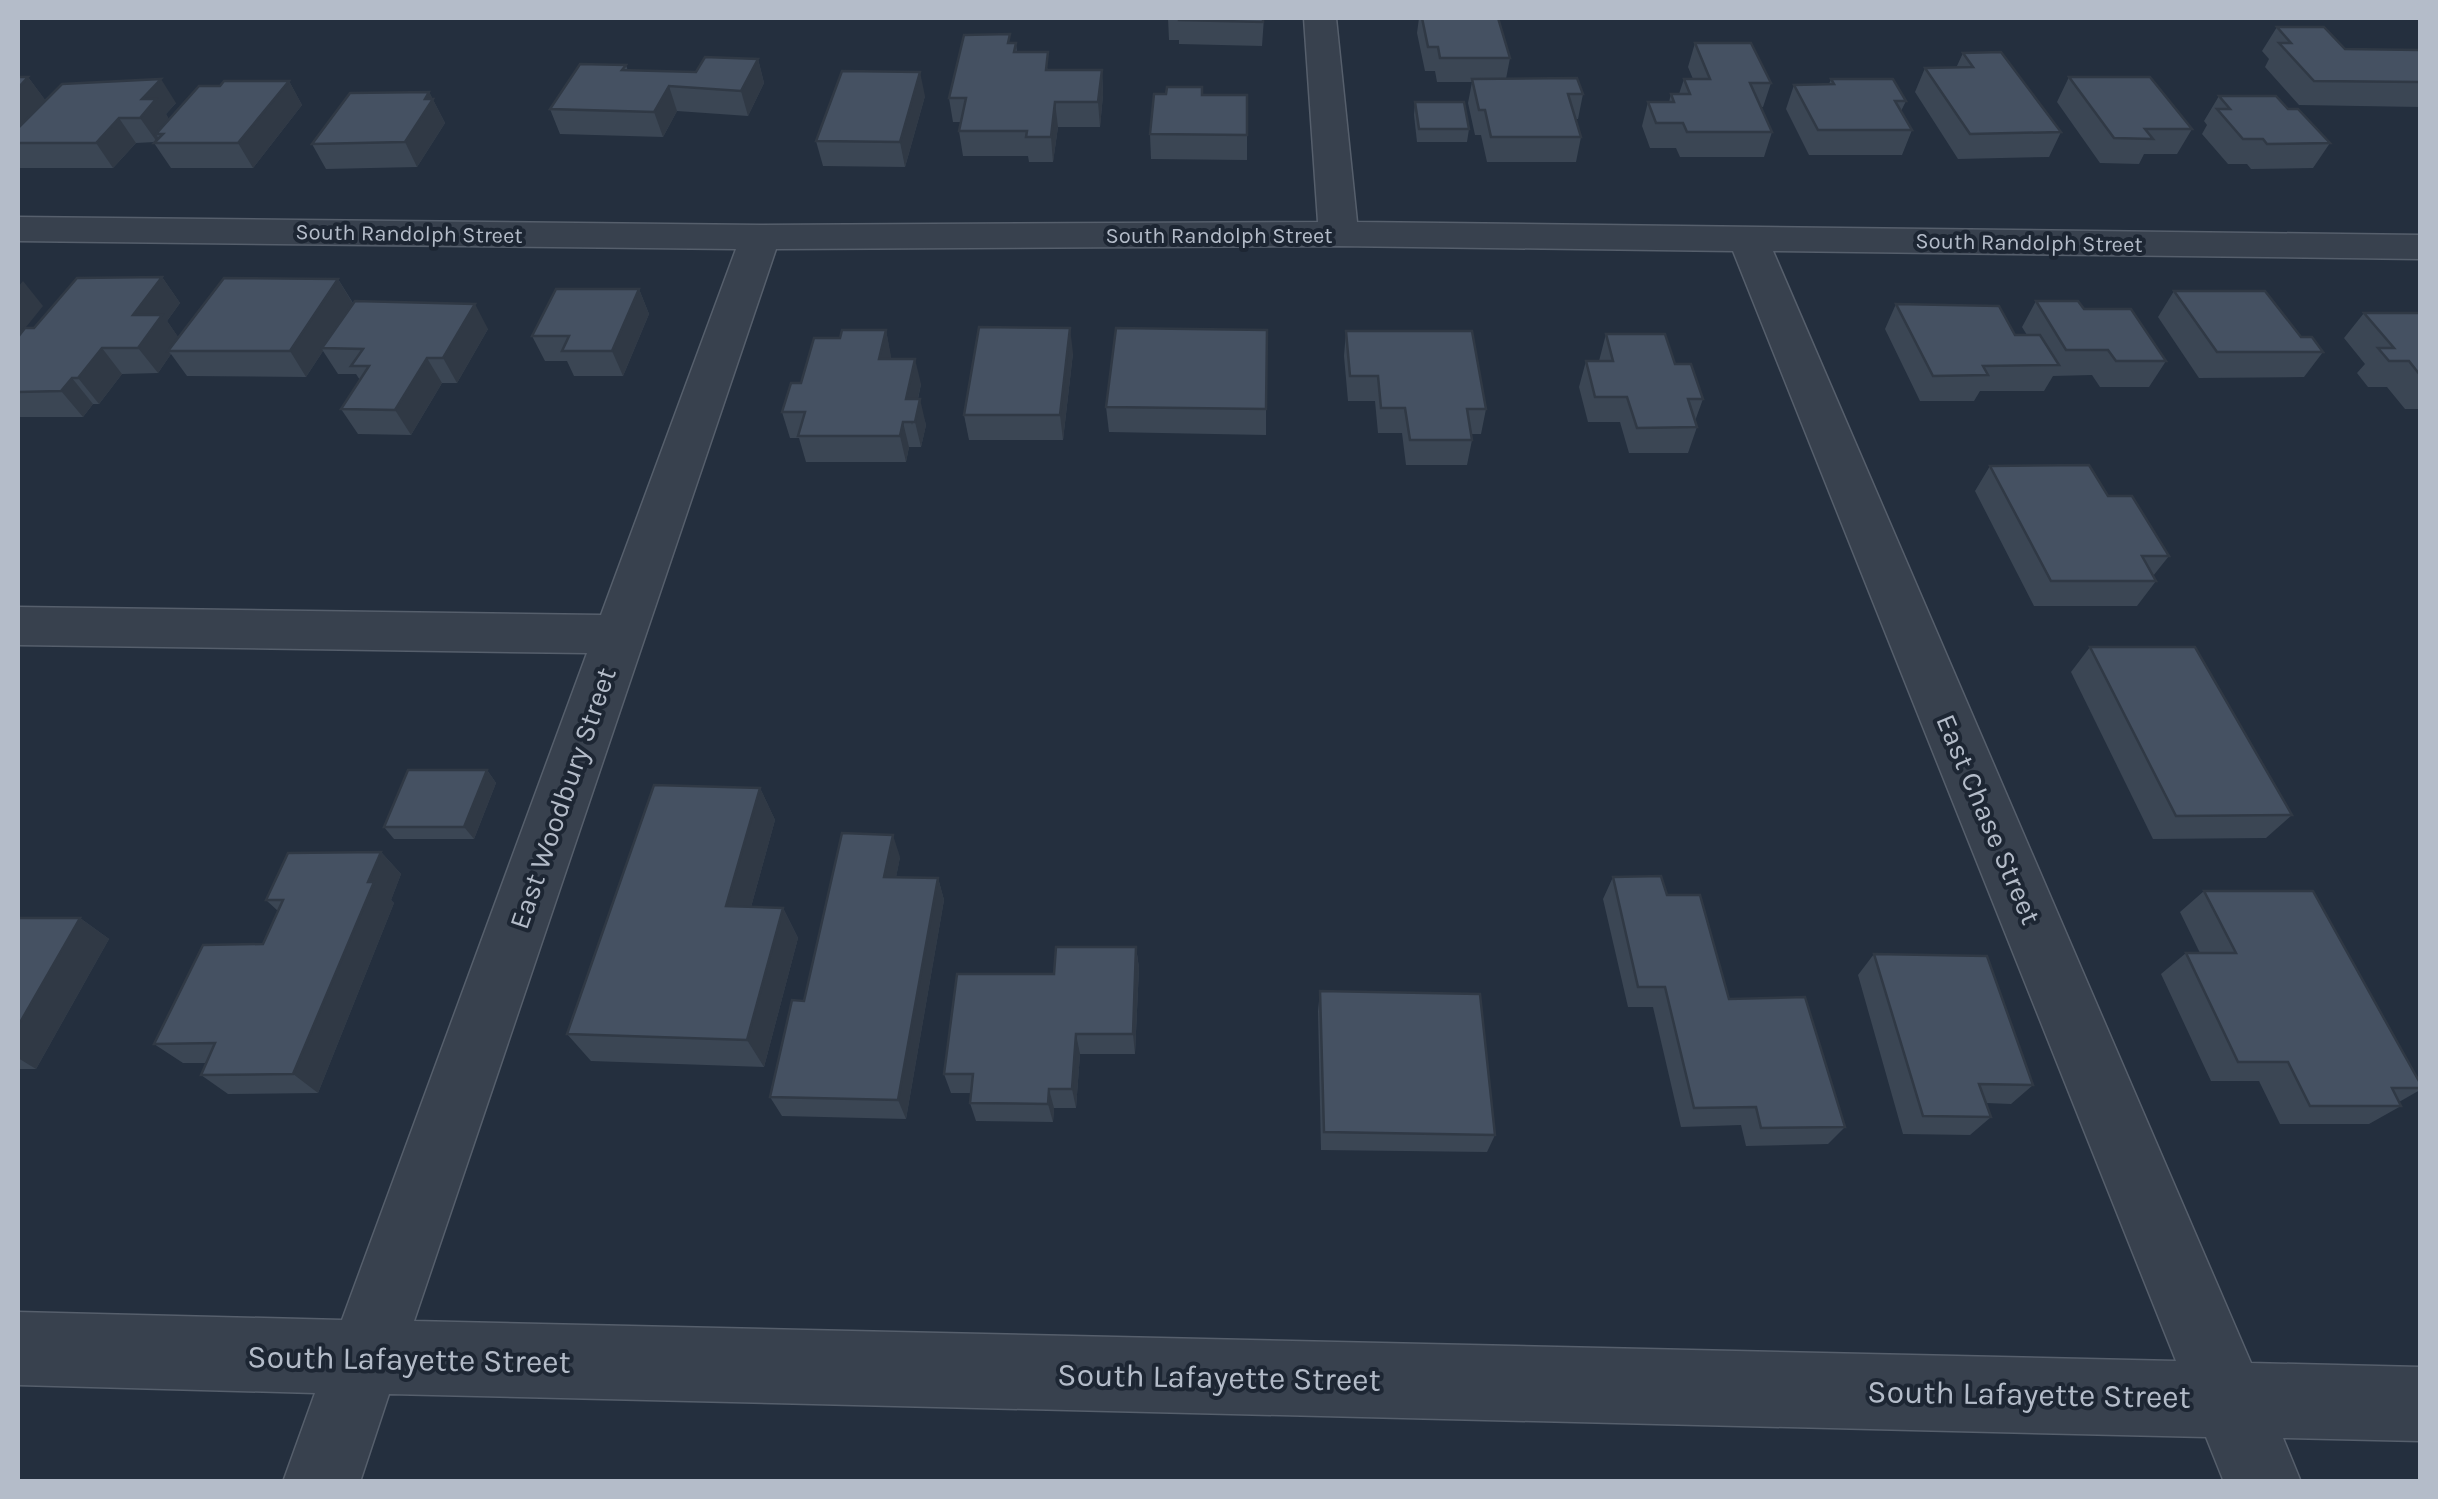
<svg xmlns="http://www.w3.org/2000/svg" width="2438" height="1499" font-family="Karla,sans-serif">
  <rect width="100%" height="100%" fill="#242f3e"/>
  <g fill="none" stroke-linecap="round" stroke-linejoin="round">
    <g stroke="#565f6c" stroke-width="3">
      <path id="minor" d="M1304,18h32l21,204 1063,13v24l-647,-8 478,1112 169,4v74l-137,-3 18,44h-77l-18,-45 -1817,-43 -29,88h-77l32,-89 -297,-8v-73l324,8 245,-667 -569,-8v-38l583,8 135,-366 -718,-8v-24l742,8 558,-3zM1338,246l395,5 443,1110 -1762,-40 362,-1072z"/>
    </g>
    <use href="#minor" fill="#38414e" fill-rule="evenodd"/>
  </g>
  <g fill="#3b4654">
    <polygon points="1168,18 1264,18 1262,46 1179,44 1179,40 1169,40"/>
    <polygon points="1419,18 1498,18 1510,58 1506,79 1583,94 1578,119 1576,119 1581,137 1576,162 1487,162 1481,135 1475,135 1468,103 1472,82 1437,82 1435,71 1425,71 1417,33"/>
    <polygon points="2277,27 2345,49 2420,50 2420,107 2299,105 2265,67 2269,59 2262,51"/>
    <polygon points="1011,43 1016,43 1017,52 1050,70 1102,70 1103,95 1100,127 1058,127 1053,162 1029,162 1028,156 963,156 959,131 961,122 953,122 949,98"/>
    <polygon points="1695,43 1771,83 1763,107 1761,107 1772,132 1764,157 1680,157 1676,148 1650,148 1642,126 1648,102 1669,102 1671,94 1679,94 1684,79 1693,79 1688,67"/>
    <polygon points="1963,53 2061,132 2049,157 1958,159 1915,92 1925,68 1956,68"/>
    <polygon points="758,59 764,83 748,116 677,111 663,137 560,134 550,109 626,65 628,71 696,72"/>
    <polygon points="18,77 28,77 45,100 176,103 166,114 169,120 220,86 289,81 302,105 253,168 171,168 154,143 155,142 136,143 113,168 20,168 18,164"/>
    <polygon points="2069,77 2192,129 2177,154 2144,154 2139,164 2100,163 2057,102"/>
    <polygon points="1831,79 1906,101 1901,111 1912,130 1902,155 1809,155 1786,109 1794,85 1829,84"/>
    <polygon points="429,92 445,123 417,167 326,169 312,144"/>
    <polygon points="1202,95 1247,95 1247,160 1151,159 1150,134"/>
    <polygon points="925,96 905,167 823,166 816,141"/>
    <polygon points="2219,96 2288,109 2330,143 2313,168 2251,169 2247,164 2228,164 2202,134 2207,125 2204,121"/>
    <polygon points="1415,102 1469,129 1467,142 1417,142 1414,115"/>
    <polygon points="162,277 180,303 167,321 178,337 338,279 353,303 488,329 457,383 442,383 411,435 358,434 341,409 360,380 356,374 338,374 323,351 306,377 187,376 171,354 158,373 122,374 99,404 93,404 83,417 18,417 18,337"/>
    <polygon points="639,289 649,314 623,376 574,376 567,361 545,361 532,336"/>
    <polygon points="2174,291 2301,337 2323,352 2304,377 2199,378 2158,317"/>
    <polygon points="2036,301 2084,309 2166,361 2149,387 2100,387 2092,375 2053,376 2044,391 1980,391 1974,401 1920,401 1885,329 1896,304 2015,335 2027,335 2022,327"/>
    <polygon points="2364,313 2420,313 2420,409 2405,409 2387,387 2368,387 2357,373 2365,364 2344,338"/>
    <polygon points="886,330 891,359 921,384 918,399 926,425 921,447 909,447 906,462 806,462 799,438 790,438 782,412 801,383 840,338"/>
    <polygon points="1346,331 1486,409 1481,434 1471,434 1472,440 1467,465 1406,465 1402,433 1378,433 1375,401 1348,401 1344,356"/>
    <polygon points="1606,334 1703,399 1695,421 1697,427 1688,453 1629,453 1620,422 1588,422 1579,387 1586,361 1599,361"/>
    <polygon points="1073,353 1063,440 969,440 964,415"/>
    <polygon points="1106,407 1266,409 1266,435 1109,432"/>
    <polygon points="1990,466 2108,496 2169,556 2153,576 2156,581 2137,606 2034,606 1975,491"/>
    <polygon points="2090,647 2292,815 2266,838 2153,839 2071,672"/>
    <polygon points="487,770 496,783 474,839 394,839 384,827"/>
    <polygon points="760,788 775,820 751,907 783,908 798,938 764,1067 591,1061 567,1034"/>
    <polygon points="381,852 401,874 391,900 394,903 318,1093 228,1094 201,1075 206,1063 183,1063 154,1044 263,944 278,911 266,900"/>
    <polygon points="900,857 896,877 938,878 944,900 906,1119 782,1116 770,1097 804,1001"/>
    <polygon points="1613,877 1667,895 1729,999 1845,1127 1828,1144 1746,1146 1741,1125 1681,1127 1653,1007 1628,1007 1603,899"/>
    <polygon points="2204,891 2420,1083 2420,1090 2399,1102 2401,1106 2369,1124 2280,1124 2259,1081 2211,1081 2161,974 2186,953 2200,953 2180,912"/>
    <polygon points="18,918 80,918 109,939 36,1069 18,1069"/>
    <polygon points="1136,947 1139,968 1135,1054 1080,1054 1076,1108 1054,1108 1053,1122 976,1121 970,1103 971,1093 951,1093 944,1074 1054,974"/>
    <polygon points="1874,954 2033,1085 2011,1104 1986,1103 1991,1117 1970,1135 1903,1134 1858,975"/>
    <polygon points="1320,991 1495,1135 1487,1152 1321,1150 1318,1011"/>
  </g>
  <g fill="#303945">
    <polygon points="758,59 764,83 748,116 741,91"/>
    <polygon points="1102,70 1103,95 1100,127 1098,102"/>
    <polygon points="920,72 925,96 905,167 900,142"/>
    <polygon points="28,77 46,101 18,132 18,88"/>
    <polygon points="161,79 176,103 166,114 172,124 156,134 159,139 157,142 140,118 142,99"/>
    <polygon points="289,81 302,105 253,168 238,143"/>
    <polygon points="669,86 677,111 663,137 654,112"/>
    <polygon points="429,92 445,123 417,167 405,142"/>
    <polygon points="1055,102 1058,127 1053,162 1051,137"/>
    <polygon points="119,118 136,143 113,168 96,143"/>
    <polygon points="162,277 180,303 167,321 181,341 168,351 171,354 158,373 138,348 133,315"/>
    <polygon points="338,279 353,304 322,348 323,351 306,377 290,351"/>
    <polygon points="23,281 43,306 18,337 18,287"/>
    <polygon points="639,289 649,314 623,376 612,351"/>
    <polygon points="475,304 488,329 457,383 443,358"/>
    <polygon points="1070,328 1073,353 1063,440 1060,415"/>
    <polygon points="886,330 891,356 885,384 879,359"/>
    <polygon points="102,348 122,374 99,404 78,378"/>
    <polygon points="427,358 442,383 411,435 395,410"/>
    <polygon points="915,359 921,384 912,425 906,399"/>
    <polygon points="72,378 93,404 83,417 61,391"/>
    <polygon points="920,399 926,425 921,447 915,422"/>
    <polygon points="903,422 909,447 906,462 900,436"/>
    <polygon points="487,770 496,783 474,839 464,827"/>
    <polygon points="760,788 775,820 743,936 726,906"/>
    <polygon points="893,835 900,857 892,899 884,877"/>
    <polygon points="381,852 401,874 391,900 394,903 318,1093 293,1074"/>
    <polygon points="938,878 944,900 906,1119 898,1100"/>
    <polygon points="783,908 798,938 764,1067 747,1040"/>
    <polygon points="80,918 109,939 36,1069 18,1058 18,1026"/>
    <polygon points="1136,947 1139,968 1135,1054 1133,1034"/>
    <polygon points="1076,1034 1080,1054 1076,1108 1072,1089"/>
    <polygon points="1049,1089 1054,1108 1053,1122 1048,1104"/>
  </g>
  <g fill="#455162" stroke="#303945" stroke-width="2.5">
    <polygon points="1179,18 1263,18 1263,22 1179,20"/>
    <polygon points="1422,18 1498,18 1510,58 1440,58 1438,47 1428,47"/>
    <polygon points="2277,27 2324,27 2345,49 2420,50 2420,82 2314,81 2279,43 2291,43"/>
    <polygon points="1010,34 1008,43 1016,43 1014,52 1048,52 1046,70 1102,70 1098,102 1055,102 1051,137 1026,137 1027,131 959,131 966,98 949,98 964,35"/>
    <polygon points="1695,43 1751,43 1771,83 1750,83 1772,132 1687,132 1683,123 1656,123 1648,102 1674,102 1671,94 1690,94 1684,79 1710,79"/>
    <polygon points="2001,52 2061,132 1970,134 1925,68 1973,67 1963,53"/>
    <polygon points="705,57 758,59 741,91 669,86 654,112 550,109 580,64 626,65 622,70 696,72"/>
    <polygon points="842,71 920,72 900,142 816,141"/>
    <polygon points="18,77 28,77 18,88"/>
    <polygon points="2069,77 2150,77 2192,129 2145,129 2153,139 2114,138"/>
    <polygon points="1577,78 1583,94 1568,94 1581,137 1491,137 1485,110 1479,110 1472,79"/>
    <polygon points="161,79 142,99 156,99 140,118 119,118 96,143 18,143 18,128 62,84"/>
    <polygon points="1831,79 1893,79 1906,101 1895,101 1912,130 1818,130 1794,85 1834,84"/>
    <polygon points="224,81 289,81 238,143 154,143 163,134 156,134 199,86 220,86"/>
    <polygon points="1167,87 1202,87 1202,95 1247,95 1247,135 1150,134 1154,94 1166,94"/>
    <polygon points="429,92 425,99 433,99 405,142 312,144 350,93"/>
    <polygon points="2219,96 2276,96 2288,109 2298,109 2330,143 2267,144 2263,139 2243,139 2217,109 2230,109"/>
    <polygon points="1415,102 1464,102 1469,129 1419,129"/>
    <polygon points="162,277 133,315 162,315 138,348 102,348 78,378 72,378 61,391 18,392 18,337 25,328 34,328 77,278"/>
    <polygon points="224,278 338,279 290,351 168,351"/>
    <polygon points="556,289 639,289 612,351 562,351 569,336 532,336"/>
    <polygon points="2174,291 2265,291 2301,337 2312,337 2323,352 2217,352"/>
    <polygon points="355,301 475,304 443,358 427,358 395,410 341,409 369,366 351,366 363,349 322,348"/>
    <polygon points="2036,301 2078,301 2084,309 2131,309 2166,361 2116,361 2108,350 2066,350"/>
    <polygon points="1896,304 1999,306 2015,335 2040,335 2059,365 1983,366 1988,375 1933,376"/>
    <polygon points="2364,313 2420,313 2420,375 2409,361 2389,361 2378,348 2394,348"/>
    <polygon points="979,327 1070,328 1060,415 964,415"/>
    <polygon points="1116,328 1267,330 1266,409 1106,407"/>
    <polygon points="842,330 886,330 879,359 915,359 906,399 920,399 915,422 903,422 900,436 798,436 805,412 782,412 791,383 801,383 814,338 840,338"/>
    <polygon points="1346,331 1472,331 1486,409 1467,409 1472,440 1410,440 1405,408 1381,408 1378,376 1350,376"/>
    <polygon points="1606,334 1665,334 1675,364 1691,364 1703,399 1688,399 1697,427 1637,428 1627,397 1595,397 1586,361 1613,361"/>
    <polygon points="2089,465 2108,496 2132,496 2169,556 2142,556 2156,581 2051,581 1990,466"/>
    <polygon points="2090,647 2195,647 2292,815 2176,816"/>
    <polygon points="408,770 487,770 464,827 384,827"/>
    <polygon points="654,785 760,788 726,906 783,908 747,1040 567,1034"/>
    <polygon points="842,833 893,835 884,877 938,878 898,1100 770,1097 792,1000 804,1001"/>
    <polygon points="381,852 368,882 374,882 293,1074 201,1075 215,1043 154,1044 203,945 263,944 283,900 266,900 288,853"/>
    <polygon points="1661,876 1667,895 1700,895 1729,999 1805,997 1845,1127 1761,1128 1756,1107 1694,1108 1665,987 1638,987 1613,877"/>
    <polygon points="2204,891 2313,891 2420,1083 2420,1088 2392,1088 2401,1106 2310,1106 2288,1062 2238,1062 2186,953 2236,953"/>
    <polygon points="18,918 80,918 18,1026"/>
    <polygon points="1056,947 1136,947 1133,1034 1076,1034 1072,1089 1049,1089 1048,1104 970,1103 973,1074 944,1074 957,974 1054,974"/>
    <polygon points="1874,954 1987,956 2033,1085 1979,1084 1991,1117 1923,1116"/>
    <polygon points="1320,991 1480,994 1495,1135 1324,1132"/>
  </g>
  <g text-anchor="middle" stroke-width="8" stroke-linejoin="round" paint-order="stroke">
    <g font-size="22" fill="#b4bcc9" stroke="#1d2633">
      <text transform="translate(409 233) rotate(1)" y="8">South Randolph Street</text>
      <text x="1219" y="243">South Randolph Street</text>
      <text transform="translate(2029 242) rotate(1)" y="8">South Randolph Street</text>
    </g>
    <g font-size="28" fill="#b4bcc9" stroke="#1d2633">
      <text transform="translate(562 798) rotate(-71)" y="10">East Woodbury Street</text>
      <text transform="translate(1989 819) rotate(67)" y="10">East Chase Street</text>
    </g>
    <g font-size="32" fill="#b4bcc9" stroke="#1d2633">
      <text transform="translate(409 1359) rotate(1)" y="11">South Lafayette Street</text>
      <text transform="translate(1219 1377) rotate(1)" y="11">South Lafayette Street</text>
      <text transform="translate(2029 1394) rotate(1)" y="11">South Lafayette Street</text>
    </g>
  </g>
  <rect width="2438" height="1499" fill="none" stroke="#b4bcc9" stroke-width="40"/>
</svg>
